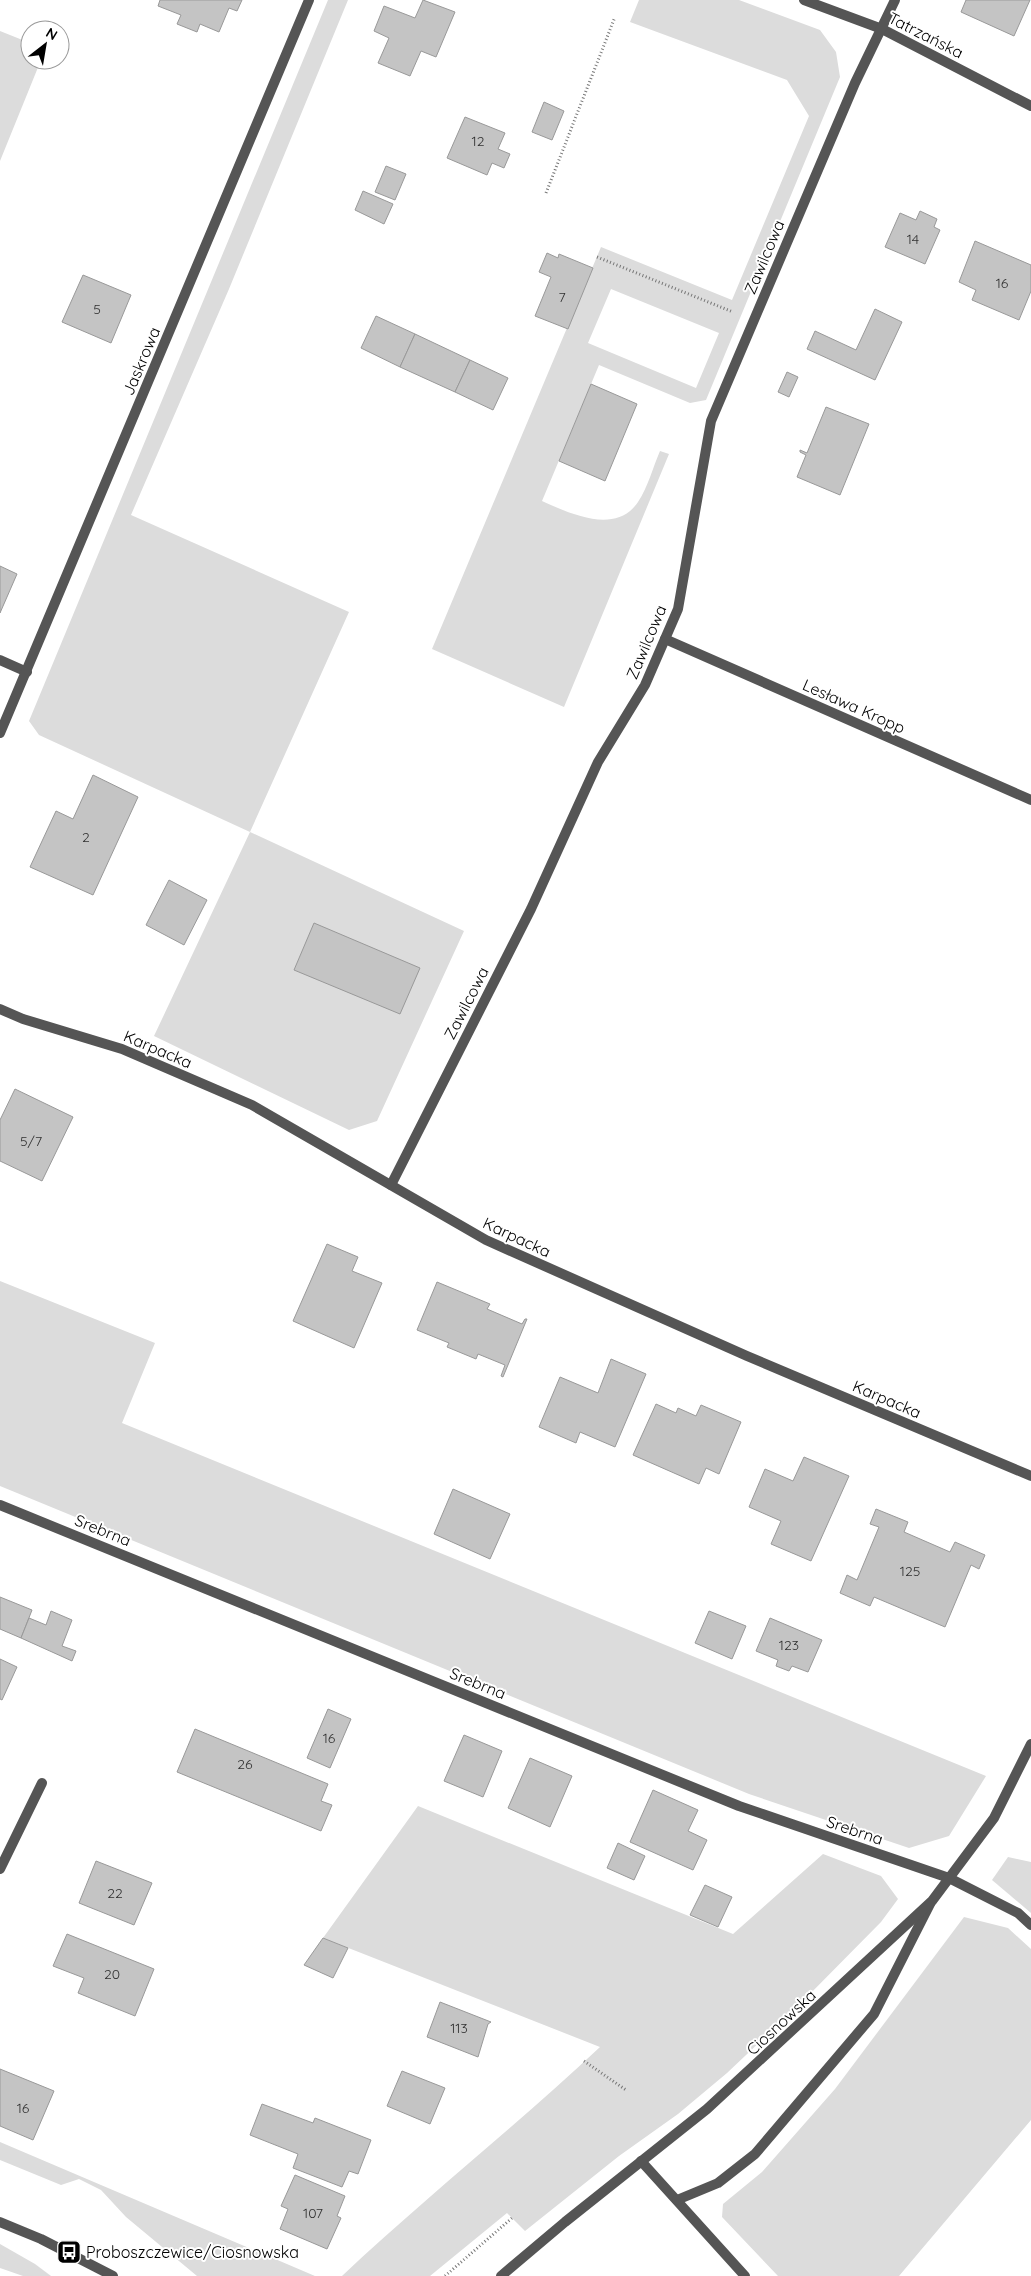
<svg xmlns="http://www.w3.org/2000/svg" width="1031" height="2276" font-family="Quicksand,sans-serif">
  <rect width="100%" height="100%" fill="#fff"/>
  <g fill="#dcdcdc" fill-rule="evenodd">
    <polygon points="328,0 348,0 229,289 131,515 349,612 250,832 464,931 377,1121 349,1130 154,1036 250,832 39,735 29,721"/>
    <path d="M639,0h100l81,30 16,22 4,25 -134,323 -16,3 -91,-38 -57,136c29,13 74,34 96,1 10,-15 15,-35 22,-51l9,3 -105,253 -132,-58 169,-402 131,53 77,-184 -22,-36 -157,-58zM611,289l108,44 -23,55 -108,-45z"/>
    <polygon points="0,31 30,43 30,60 41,60 0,161"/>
    <polygon points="0,1281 155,1343 122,1423 986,1776 949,1836 909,1848 749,1794 0,1486"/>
    <path d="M418,1806l315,128 90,-80 58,22 17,23 -17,23 -79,80 -75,71 -49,41 -59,42 -94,75 -18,-18 -77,63h-88c84,-79 174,-150 258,-229l-277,-109z"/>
    <polygon points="1008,1857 1031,1862 1031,1913 992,1880"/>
    <polygon points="964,1917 1008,1928 1031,1949 1031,2120 899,2276 778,2276 722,2217 723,2204 762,2172 835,2089"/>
    <polygon points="0,2142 315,2276 197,2276 126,2217 101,2190 79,2179 61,2185 0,2160"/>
    <polygon points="0,2244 35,2264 51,2276 23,2276 0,2268"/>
  </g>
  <g fill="#c4c4c4" stroke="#999">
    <polygon points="160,0 242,0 237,11 229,8 219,32 200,24 197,32 177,24 181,15 158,6"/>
    <polygon points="423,0 455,12 436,57 421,51 410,76 378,63 389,38 374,31 384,6 415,18"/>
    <polygon points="966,0 1030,0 1014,36 961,12"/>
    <polygon points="544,102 564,111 552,140 532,132"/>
    <polygon points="465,117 505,133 498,149 510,154 504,168 492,163 487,175 447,158"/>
    <polygon points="386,166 406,174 395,200 375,192"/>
    <polygon points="363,191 393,204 384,224 355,210"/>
    <polygon points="920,211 937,219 934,227 940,230 925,264 885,247 900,213 916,220"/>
    <polygon points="975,241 1031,265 1031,291 1019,320 972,300 976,290 959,282"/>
    <polygon points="547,253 558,258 559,254 593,268 568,329 535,316 551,277 539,272"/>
    <polygon points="83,275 131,295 111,343 62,322"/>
    <polygon points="875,309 902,322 875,380 807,349 815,331 856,350"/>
    <polygon points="376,316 415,334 400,367 361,348"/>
    <polygon points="415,334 470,360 455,392 400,367"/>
    <polygon points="470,360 508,378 493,410 455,392"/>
    <polygon points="787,372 798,377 789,397 778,392"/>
    <polygon points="591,384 637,404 605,481 559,461"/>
    <polygon points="826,407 869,424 840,495 797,477 806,455 800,452 800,450 807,453"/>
    <polygon points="0,566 17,574 0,613"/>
    <polygon points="93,775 138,797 93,895 30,867 56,811 73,819"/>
    <polygon points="169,880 207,900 184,945 146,925"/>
    <polygon points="314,923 420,968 400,1014 294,970"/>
    <polygon points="15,1089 73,1117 42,1181 0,1161 0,1120"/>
    <polygon points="327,1244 358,1257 352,1271 382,1283 354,1348 293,1321"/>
    <polygon points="437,1282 490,1304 487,1309 522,1324 525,1319 527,1319 503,1377 501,1376 505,1365 478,1354 476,1359 447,1347 449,1343 417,1330"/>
    <polygon points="611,1359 646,1374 615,1447 580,1432 576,1443 539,1427 560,1377 598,1393"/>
    <polygon points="656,1404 676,1413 678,1408 696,1416 701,1405 741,1422 719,1474 706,1468 699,1484 633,1455"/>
    <polygon points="804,1457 849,1476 811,1561 771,1544 781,1521 749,1507 765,1469 793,1481"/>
    <polygon points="453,1489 510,1514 490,1559 434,1534"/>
    <polygon points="876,1509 908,1522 904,1532 950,1552 955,1542 985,1555 979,1569 971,1565 945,1627 874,1597 870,1606 840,1593 847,1575 857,1580 879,1527 870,1524"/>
    <polygon points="0,1597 32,1610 21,1638 0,1629"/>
    <polygon points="51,1611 72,1620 62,1646 76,1651 72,1661 21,1638 29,1618 46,1625"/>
    <polygon points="709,1611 746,1626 732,1659 695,1643"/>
    <polygon points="770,1618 822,1640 808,1672 792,1666 789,1671 776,1666 778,1660 756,1651"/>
    <polygon points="0,1659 17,1667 2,1700 0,1699"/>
    <polygon points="328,1709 351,1719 330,1768 307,1758"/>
    <polygon points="195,1729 328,1784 321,1801 332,1805 321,1831 177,1772"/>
    <polygon points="464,1735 502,1751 483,1797 444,1781"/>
    <polygon points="530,1758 572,1776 550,1827 508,1808"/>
    <polygon points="653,1790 698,1810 688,1831 707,1840 693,1870 630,1842"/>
    <polygon points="618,1843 645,1856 634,1880 607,1868"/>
    <polygon points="96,1861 152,1883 134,1925 79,1903"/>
    <polygon points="705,1885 732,1897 718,1927 690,1915"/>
    <polygon points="67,1934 154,1969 135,2016 78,1993 84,1978 53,1966"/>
    <polygon points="323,1938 348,1948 333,1978 304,1965"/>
    <polygon points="440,2002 491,2022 488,2024 478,2057 427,2037"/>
    <polygon points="0,2069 54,2091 33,2140 0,2126"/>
    <polygon points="402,2071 445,2088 430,2124 387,2106"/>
    <polygon points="262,2104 313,2123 315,2118 371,2140 358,2174 349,2171 342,2187 293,2168 298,2154 250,2135"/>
    <polygon points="295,2175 345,2196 337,2216 341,2218 327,2249 280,2229 288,2209 281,2206"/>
  </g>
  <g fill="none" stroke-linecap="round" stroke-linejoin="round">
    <g stroke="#777" stroke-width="3" stroke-dasharray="1 2.5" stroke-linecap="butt">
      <polyline points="546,193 615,17"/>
      <polyline points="597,257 733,312"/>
      <polyline points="584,2061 626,2090"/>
      <polyline points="445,2276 512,2218"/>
    </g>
    <g stroke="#555" stroke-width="10">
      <polyline points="0,660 27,672"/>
      <polyline points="949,1878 1018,1913 1031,1925"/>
      <polyline points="641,2161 745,2276"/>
      <polyline points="677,2200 718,2183 755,2154 874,2014 930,1904"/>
    </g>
    <g stroke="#555" stroke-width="10">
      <polyline points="804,0 882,29 1031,106"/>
      <polyline points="665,639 1031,800"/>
      <polyline points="0,733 309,0"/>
      <polyline points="0,1009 23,1019 122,1049 252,1105 486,1240 747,1356 1031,1476"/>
      <polyline points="391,1185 531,909 598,762 645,685 678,609 711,421 855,83 895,0"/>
      <polyline points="0,1505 739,1806 949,1878"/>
      <polyline points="0,1869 42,1783"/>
      <polyline points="0,2222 41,2239 113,2276"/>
      <polyline points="501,2276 565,2222 707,2109 932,1901 994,1818 1031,1744"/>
    </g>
  </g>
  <defs>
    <g id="bus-square" transform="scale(1.25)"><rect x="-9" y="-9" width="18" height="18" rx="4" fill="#000" stroke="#fff"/><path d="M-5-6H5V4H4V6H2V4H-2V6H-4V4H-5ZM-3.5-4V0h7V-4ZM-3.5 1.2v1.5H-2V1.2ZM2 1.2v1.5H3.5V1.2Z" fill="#fff"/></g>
  </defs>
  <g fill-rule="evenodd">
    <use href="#bus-square" x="69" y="2252"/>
  </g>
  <g text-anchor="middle" stroke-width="4" stroke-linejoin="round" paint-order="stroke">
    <g font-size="14" fill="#313131">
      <text x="478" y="146">12</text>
      <text x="913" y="244">14</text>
      <text x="1002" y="288">16</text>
      <text x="562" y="302">7</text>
      <text x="97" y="314">5</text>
      <text x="86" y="842">2</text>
      <text x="31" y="1146">5/7</text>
      <text x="910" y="1576">125</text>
      <text x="789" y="1650">123</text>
      <text x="329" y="1743">16</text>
      <text x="245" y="1769">26</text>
      <text x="115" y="1898">22</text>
      <text x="112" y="1979">20</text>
      <text x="459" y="2033">113</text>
      <text x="23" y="2113">16</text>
      <text x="313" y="2218">107</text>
    </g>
    <g font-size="16" fill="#000" stroke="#fff">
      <text transform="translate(926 35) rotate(27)" y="6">Tatrzańska</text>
      <text transform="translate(764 257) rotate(-67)" y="6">Zawilcowa</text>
      <text transform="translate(141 361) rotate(-67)" y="6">Jaskrowa</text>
      <text transform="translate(646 642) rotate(-67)" y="6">Zawilcowa</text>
      <text transform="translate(854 706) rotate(24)" y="6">Lesława Kropp</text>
      <text transform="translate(466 1003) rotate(-63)" y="6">Zawilcowa</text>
      <text transform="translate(158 1049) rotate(23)" y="6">Karpacka</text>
      <text transform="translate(517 1237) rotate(25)" y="6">Karpacka</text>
      <text transform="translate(887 1399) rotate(23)" y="6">Karpacka</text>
      <text transform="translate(103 1530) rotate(22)" y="6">Srebrna</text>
      <text transform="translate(478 1683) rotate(22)" y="6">Srebrna</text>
      <text transform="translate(855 1830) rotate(19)" y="6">Srebrna</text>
      <text transform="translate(781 2022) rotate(-43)" y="6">Ciosnowska</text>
    </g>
    <g font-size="16" fill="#000" stroke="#fff" text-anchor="start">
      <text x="86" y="2258">Proboszczewice/Ciosnowska</text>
    </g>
  </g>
  <g transform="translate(45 45) rotate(31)"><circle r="24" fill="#ffffff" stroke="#999999"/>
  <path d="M0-4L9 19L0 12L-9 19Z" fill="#000000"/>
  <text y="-8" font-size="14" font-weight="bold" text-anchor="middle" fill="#000000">N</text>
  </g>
</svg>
